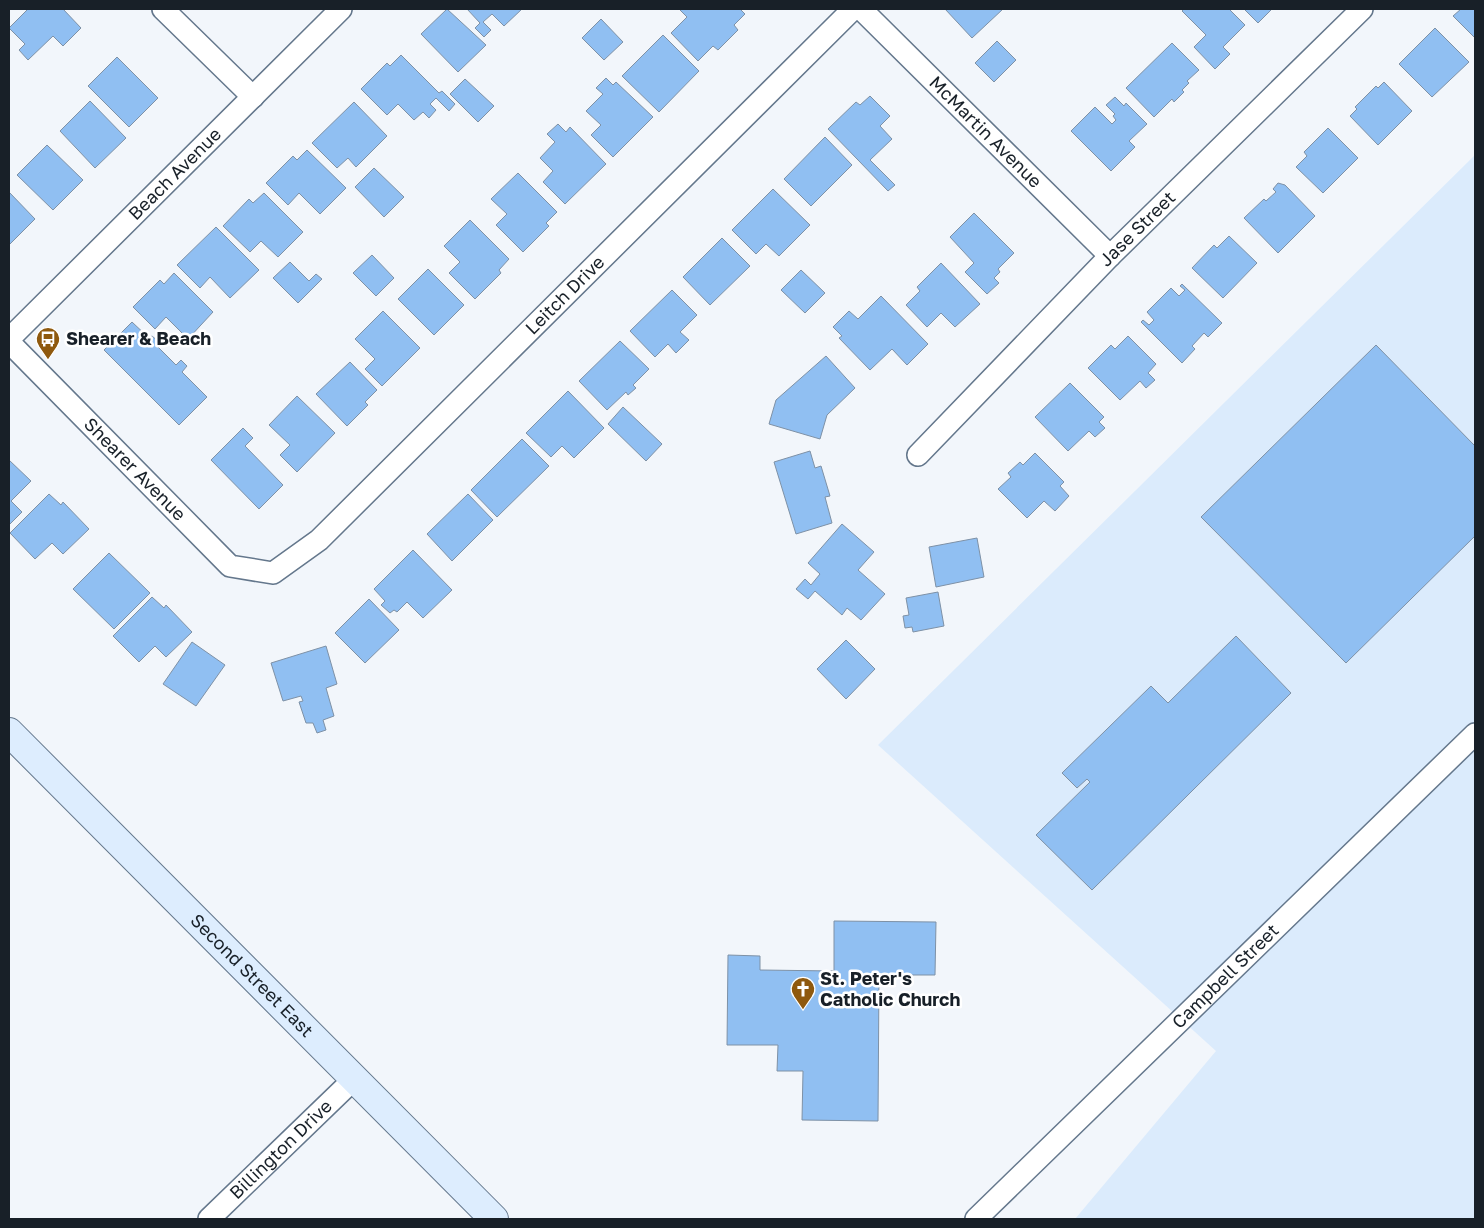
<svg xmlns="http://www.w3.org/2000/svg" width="1484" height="1228" font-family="'Golos Text',sans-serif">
  <rect width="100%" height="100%" fill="#f2f6fb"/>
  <polygon fill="#dbebfc" points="1475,155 1475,1219 1075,1219 1216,1051 878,745"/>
  <g fill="#90bff2" stroke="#7e91a6">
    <polygon points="28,9 63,9 81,28 63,46 53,36 28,60 19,50 25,44 9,28"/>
    <polygon points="447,9 486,45 458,72 421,34"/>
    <polygon points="467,9 522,9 504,26 492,14 483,22 491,30 484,37 475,28 480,23"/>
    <polygon points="679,9 740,9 745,14 734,25 738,30 718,50 713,46 698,61 671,33 687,17"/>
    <polygon points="945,9 1003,9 972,38"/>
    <polygon points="1184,9 1229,9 1245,25 1223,47 1230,54 1215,69 1194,47 1206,35 1182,11"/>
    <polygon points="1244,9 1272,9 1258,23"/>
    <polygon points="1461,9 1475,9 1475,38 1453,16"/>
    <polygon points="601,19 623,42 604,60 582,38"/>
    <polygon points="1435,28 1469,62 1432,97 1399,64"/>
    <polygon points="663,35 699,71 659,112 622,76"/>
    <polygon points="997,41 1016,60 994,82 975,63"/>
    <polygon points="1172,43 1199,70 1187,81 1189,83 1182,90 1184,92 1174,102 1172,99 1154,117 1126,88"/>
    <polygon points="401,55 439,93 442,91 455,104 449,111 436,98 430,104 436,110 429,118 423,112 414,120 398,104 387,115 361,89 387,63 390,66"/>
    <polygon points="117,57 158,98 129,127 88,86"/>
    <polygon points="606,78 613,85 616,82 653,117 613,157 591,135 601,125 586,111 603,94 596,88"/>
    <polygon points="465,79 494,106 478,122 450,94"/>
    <polygon points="1384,82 1412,111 1378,145 1350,116 1357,109 1355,107 1376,86 1378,88"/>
    <polygon points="870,96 890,116 880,126 892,139 870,160 895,185 888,191 828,129 856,102 860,105"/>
    <polygon points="1115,97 1124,106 1126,103 1147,124 1129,141 1135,147 1111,171 1071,131 1095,107 1112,124 1116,120 1113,116 1115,114 1106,105"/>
    <polygon points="90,101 126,138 95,168 60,131"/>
    <polygon points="354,102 387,136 356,167 348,158 337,168 312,143"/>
    <polygon points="558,124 566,132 570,127 606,164 565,204 543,182 553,171 540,158 555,142 547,134"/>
    <polygon points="1328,128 1358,158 1323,193 1296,167 1307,156 1304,152"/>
    <polygon points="825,137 852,165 811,206 784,179"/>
    <polygon points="47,145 83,180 53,210 17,175"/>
    <polygon points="307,150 346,188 320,214 299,193 288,205 266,183 293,156 297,160"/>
    <polygon points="374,168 404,197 384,217 355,187"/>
    <polygon points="518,173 557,212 546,223 549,226 523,252 496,225 507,214 491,199"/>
    <polygon points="1278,183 1285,185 1315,216 1278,253 1244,218 1264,199 1266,201 1276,192 1273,189"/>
    <polygon points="773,189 810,225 779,256 766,244 756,254 732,230"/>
    <polygon points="9,192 35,219 10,244 9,242"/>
    <polygon points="264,193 303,232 278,257 261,241 250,252 223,226 249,199 253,203"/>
    <polygon points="974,213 1014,253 998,269 1000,272 994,278 999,283 987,294 965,272 974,263 950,237"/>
    <polygon points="470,220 509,259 499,270 501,273 475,299 449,273 460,262 444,246"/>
    <polygon points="216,227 259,270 230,298 210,277 200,288 177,265"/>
    <polygon points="1229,236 1257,263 1223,298 1192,268 1214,245 1217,248"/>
    <polygon points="722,238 750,266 710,305 683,277"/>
    <polygon points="372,255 394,278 376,296 353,273"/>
    <polygon points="290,262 309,281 316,274 322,279 298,303 273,278"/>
    <polygon points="941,263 980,304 955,327 941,313 927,327 906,305 920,291 917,287"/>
    <polygon points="428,269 464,305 434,335 398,299"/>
    <polygon points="801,270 825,293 805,313 781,290"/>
    <polygon points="174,273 213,312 188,339 166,317 155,329 133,307 160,280 164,284"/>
    <polygon points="1182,284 1222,323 1208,337 1204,333 1192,346 1195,349 1182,363 1141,322 1143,320 1149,325 1154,320 1147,312 1171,288 1179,296 1185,290 1180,286"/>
    <polygon points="672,290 697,315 680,332 689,340 676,353 668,344 655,357 630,331"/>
    <polygon points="881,296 928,344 907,365 892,349 870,370 839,338 842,336 833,327 849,311 858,319"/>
    <polygon points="383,311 420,348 382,386 365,369 375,359 355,339"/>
    <polygon points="132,322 149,338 152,336 159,342 156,345 176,365 181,360 187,366 182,372 207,397 179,425 104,350"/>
    <polygon points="1128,336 1156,364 1148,373 1155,380 1146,388 1140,381 1120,400 1088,368 1111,345 1115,349"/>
    <polygon points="620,341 649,369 633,385 636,388 628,395 626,392 607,410 579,381"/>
    <polygon points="1376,345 1475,446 1475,536 1346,663 1201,517"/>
    <polygon points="826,356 855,388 827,415 820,439 769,424 776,400"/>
    <polygon points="350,362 377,390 365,402 368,405 347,426 316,394"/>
    <polygon points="1070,383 1104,417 1099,422 1105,428 1095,437 1089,431 1068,451 1035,417"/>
    <polygon points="568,391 604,428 574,458 562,446 551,457 526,433"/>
    <polygon points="297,396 335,433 297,472 280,455 290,445 269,425"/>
    <polygon points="623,407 662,444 646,461 608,424"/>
    <polygon points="243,428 253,438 245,446 283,485 259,509 211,460"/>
    <polygon points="522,439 549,466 497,517 471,490"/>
    <polygon points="810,451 815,468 821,466 830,496 825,497 832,523 796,534 774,462"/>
    <polygon points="1035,453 1064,482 1060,486 1069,496 1055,511 1044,501 1027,518 998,489 1011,477 1008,473 1020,462 1023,465"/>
    <polygon points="9,460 31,481 11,501 22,512 9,525"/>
    <polygon points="49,494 61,505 63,502 89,529 63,554 52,543 35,559 10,533"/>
    <polygon points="468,494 493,520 452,561 427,534"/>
    <polygon points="842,524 874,552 858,570 885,594 861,620 847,608 842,615 815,591 808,599 796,589 805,579 811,585 820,574 808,563"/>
    <polygon points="977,538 984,577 936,587 929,547"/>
    <polygon points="413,550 452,590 423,618 407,602 397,612 394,610 390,613 381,605 385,601 374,589"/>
    <polygon points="109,553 150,593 114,629 73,589"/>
    <polygon points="938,592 944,626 913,632 912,627 905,628 903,616 909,615 906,598"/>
    <polygon points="152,597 164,608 166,605 192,632 166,657 155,646 139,662 113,636"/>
    <polygon points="369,599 399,630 365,663 335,633"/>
    <polygon points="1236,636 1291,693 1092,890 1036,835 1090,782 1087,779 1077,788 1062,773 1151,686 1168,703"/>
    <polygon points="846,640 875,669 846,699 817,669"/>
    <polygon points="192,642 225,665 196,706 163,684"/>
    <polygon points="326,646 337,684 326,688 334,716 323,720 326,730 317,733 313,723 306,723 299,702 303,701 301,696 283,701 271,663"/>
    <polygon points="834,921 936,922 935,975 879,975 878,1121 802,1120 803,1071 777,1071 778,1045 727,1045 728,955 760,956 760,970 834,971"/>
  </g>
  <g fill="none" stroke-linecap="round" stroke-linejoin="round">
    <g stroke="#64778c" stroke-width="24">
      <g id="street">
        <polyline points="163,9 253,97"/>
        <path id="s1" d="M861,9l249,247"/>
        <path id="s2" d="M9,339l332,-330"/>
        <path id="s3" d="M9,342l221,224 43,7 46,-33 534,-531"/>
        <path id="s4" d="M918,455l192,-199 252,-247"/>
        <path id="s5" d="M209,1219l145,-140"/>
        <path id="s6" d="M976,1219l499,-485"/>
      </g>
    </g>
    <g stroke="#64778c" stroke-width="30">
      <g id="secondary">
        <path id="s7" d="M9,732l485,487"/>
      </g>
    </g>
    <use href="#street" stroke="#fff" stroke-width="21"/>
    <use href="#secondary" stroke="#ddedfe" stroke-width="28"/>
  </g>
  <defs>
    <g id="bus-pin" transform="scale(1.25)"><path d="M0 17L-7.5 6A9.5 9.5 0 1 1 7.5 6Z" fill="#8f590e" stroke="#fff"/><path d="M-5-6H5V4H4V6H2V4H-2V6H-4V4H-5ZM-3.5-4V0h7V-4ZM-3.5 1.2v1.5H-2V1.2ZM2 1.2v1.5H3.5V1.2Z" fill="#fff"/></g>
    <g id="church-pin" transform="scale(1.25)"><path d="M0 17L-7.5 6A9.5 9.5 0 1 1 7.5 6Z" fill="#8f590e" stroke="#fff"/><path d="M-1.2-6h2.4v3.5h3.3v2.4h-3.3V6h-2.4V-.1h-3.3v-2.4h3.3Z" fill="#fff"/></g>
  </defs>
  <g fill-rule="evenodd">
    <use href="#bus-pin" x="48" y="339"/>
    <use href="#church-pin" x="803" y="989"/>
  </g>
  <g text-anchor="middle" stroke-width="5" stroke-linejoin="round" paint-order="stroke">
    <g font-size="18" fill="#182028" stroke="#fff">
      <text dy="6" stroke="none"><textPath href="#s1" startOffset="175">McMartin Avenue</textPath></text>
      <text dy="6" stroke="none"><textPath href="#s2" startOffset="234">Beach Avenue</textPath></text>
      <text dy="6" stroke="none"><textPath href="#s4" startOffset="315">Jase Street</textPath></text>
      <text dy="6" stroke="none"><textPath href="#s3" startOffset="762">Leitch Drive</textPath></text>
      <text dy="6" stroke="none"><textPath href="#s3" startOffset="179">Shearer Avenue</textPath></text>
      <text dy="6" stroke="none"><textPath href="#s7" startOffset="344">Second Street East</textPath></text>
      <text dy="6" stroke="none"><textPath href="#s6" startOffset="348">Campbell Street</textPath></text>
      <text dy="6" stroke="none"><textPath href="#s5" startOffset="100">Billington Drive</textPath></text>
    </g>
    <g font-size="18" font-weight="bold" fill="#182028" stroke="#fff" text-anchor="start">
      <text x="66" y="345">Shearer &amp; Beach</text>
      <text x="820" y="985">St. Peter's<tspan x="820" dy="21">Catholic Church</tspan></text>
    </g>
  </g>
  <rect width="1484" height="1228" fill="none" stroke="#182028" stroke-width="20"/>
</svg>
